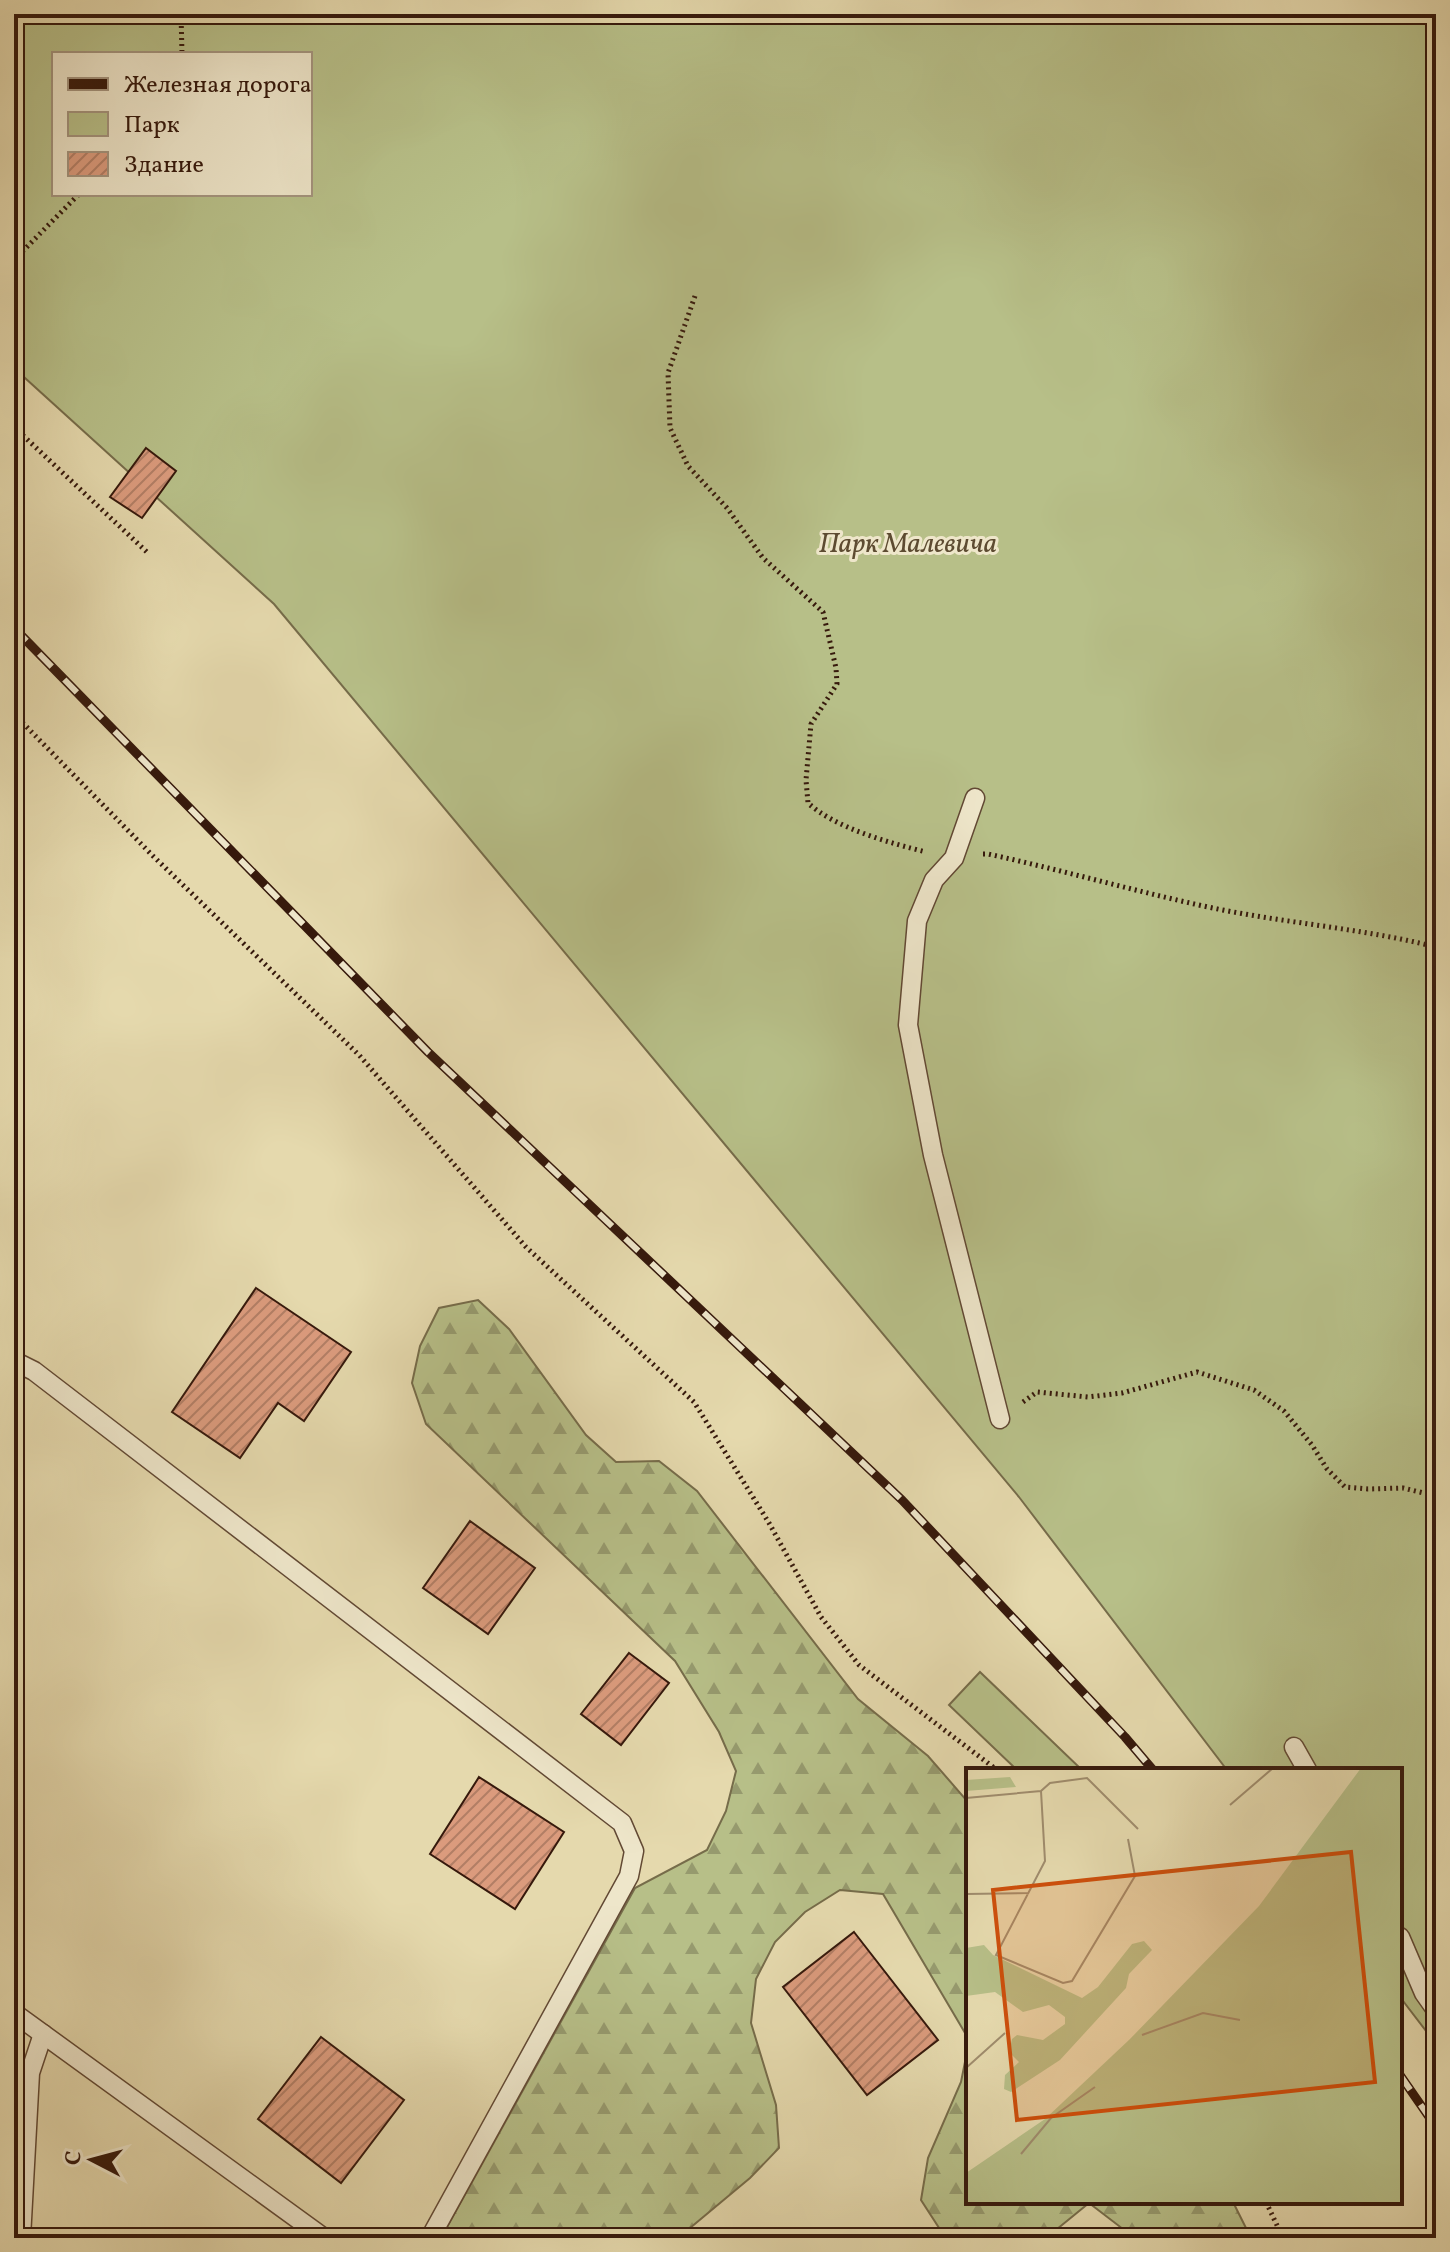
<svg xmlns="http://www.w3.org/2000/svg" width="1450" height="2252" font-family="Vollkorn,serif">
  <defs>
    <pattern id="forest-firs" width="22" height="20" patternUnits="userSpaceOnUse" patternTransform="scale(2)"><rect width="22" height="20" fill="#b7bf88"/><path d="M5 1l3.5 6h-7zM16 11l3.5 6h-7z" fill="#969a6e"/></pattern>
    <pattern id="building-hatch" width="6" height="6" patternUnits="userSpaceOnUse" patternTransform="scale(2)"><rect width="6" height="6" fill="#db9b7d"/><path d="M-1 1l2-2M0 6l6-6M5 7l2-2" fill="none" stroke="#b27e65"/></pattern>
  </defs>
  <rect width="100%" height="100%" fill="#e5d9ad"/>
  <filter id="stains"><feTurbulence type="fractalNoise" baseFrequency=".0025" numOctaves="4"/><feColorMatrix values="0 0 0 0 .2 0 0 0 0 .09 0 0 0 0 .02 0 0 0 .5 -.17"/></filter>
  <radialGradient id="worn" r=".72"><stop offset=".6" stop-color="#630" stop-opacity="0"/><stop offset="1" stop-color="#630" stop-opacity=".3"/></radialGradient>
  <g fill="url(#forest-firs)" stroke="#766c4a" stroke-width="2">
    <polygon points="478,1300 509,1329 586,1435 616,1462 659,1461 697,1491 858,1699 928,1756 968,1802 968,2038 883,1894 840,1890 805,1912 775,1942 756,1979 751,2023 776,2105 779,2148 750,2178 678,2238 441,2238 635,1888 707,1850 726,1811 736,1771 719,1732 675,1661 426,1424 412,1383 420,1346 439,1308"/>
    <polygon points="968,2047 968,2202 1233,2202 1251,2238 1126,2238 1123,2229 1089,2203 1046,2238 949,2238 943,2234 921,2200 928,2158 961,2082"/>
  </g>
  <g fill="#b7bf88" stroke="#766c4a" stroke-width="2" fill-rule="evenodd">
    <path d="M14,14h1422v2030l-36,-47v-227h-173l-208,-273 -745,-893 -260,-236zM54,54h256v140h-256z"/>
    <polygon points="980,1672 1082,1770 1017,1770 949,1705"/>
  </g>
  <g fill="url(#building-hatch)" stroke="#36190c" stroke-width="2">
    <polygon points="146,448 176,471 142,518 110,497"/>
    <polygon points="256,1288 351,1352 304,1421 278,1403 240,1458 172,1412"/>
    <polygon points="470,1521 535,1568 488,1634 423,1588"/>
    <polygon points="629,1653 669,1683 621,1745 581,1714"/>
    <polygon points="479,1777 564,1832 515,1909 430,1854"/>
    <polygon points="854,1932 938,2040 867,2095 783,1987"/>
    <polygon points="321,2037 404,2100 341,2183 258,2119"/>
  </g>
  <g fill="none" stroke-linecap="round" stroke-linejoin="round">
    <g stroke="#624934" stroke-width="21">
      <g id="lane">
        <polyline points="975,798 954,858 934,880 917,921 908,1025 933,1155 1000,1419"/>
        <polyline points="14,1361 34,1371 622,1823 634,1851 629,1876 430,2238"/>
        <polyline points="1294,1747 1307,1770"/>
        <polyline points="1400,1937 1424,1993 1436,2010"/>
        <polyline points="14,2013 324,2238"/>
        <polyline points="21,2238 30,2073 43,2034"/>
      </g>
    </g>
    <g stroke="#36190c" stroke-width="5" stroke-dasharray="2 4" stroke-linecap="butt">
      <polyline points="181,14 182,54"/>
      <polyline points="14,260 79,194"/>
      <path d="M695,296l-27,77 2,55 18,38 39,42 36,50 60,54 13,56 1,16 -26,40 -5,56 2,23c27,25 82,40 118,49"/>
      <polyline points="14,427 149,554"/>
      <polyline points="14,714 153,856 359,1055 526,1247 694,1402 769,1523 821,1617 859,1665 997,1770"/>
      <path d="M983,854h5c74,16 146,37 220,53 75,16 153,21 228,40"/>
      <polyline points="1023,1402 1037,1392 1088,1397 1122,1393 1197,1372 1254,1390 1284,1411 1312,1445 1327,1469 1345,1487 1368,1489 1403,1488 1436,1496"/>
      <polyline points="1266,2202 1283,2238"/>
    </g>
    <use href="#lane" stroke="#eee6ca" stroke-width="18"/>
    <g stroke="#36190c" stroke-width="9">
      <g id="rail">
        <polyline points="14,628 428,1052 902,1500 1125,1737 1153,1770"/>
        <polyline points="1400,2075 1436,2127"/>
      </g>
    </g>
    <use href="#rail" stroke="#eee6ca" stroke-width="6" stroke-dasharray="18" stroke-linecap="butt"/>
  </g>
  <g text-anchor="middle" stroke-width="6" stroke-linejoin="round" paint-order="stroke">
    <g font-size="28" font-style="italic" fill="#5d4b31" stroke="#eee6ca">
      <text x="908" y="552">Парк Малевича</text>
    </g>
  </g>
  <g transform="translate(966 1768)">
    <rect width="436" height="436" fill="#e5d9ad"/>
    <path d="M44,9l6,10 -50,4v-11zM178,173l8,9 -23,24 -3,14 -66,72 -49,32 -7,-3 1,-14 14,-13 -10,-10 3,-13 5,-4 26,5 22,-16v-7l-16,-12 -26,7 -28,-20 -29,4v-48l18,-3 9,10 89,43 16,-11 34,-43z" fill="#b7bf88"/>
    <path d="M395,0h41v436h-436v-31l79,-54 85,-80 129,-133z" fill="#b7bf88"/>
    <path fill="none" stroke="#9f8c6d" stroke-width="2" d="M0,30l75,-7M264,37l43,-37M162,71l7,37 -63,105 -9,2 -67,-28 49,-94 -4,-70 9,-8 37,-5 51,51M0,126l63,-1M176,267l61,-22 37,7M0,300l39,-35M55,386l30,-36 44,-31"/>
    <path fill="#cd4f0c" fill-opacity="0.15" stroke="#cd4f0c" stroke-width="4" d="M385,84l24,230 -358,38 -24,-230z"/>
    <rect width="436" height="436" fill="none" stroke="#36190c" stroke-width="4"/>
  </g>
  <rect width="1450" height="2252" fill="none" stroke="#e5d9ad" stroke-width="48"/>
  <rect x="16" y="16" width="1418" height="2220" fill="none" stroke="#36190c" stroke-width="4"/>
  <rect x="24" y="24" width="1402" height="2204" fill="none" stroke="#36190c" stroke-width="2"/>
  <rect x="52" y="52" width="260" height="144" fill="#eee6ca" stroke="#a4947e" stroke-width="2"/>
  <rect x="68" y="78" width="40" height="12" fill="#36190c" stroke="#a4947e" stroke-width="2"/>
  <text x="124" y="92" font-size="24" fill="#36190c">Железная дорога</text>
  <rect x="68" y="112" width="40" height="24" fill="#b7bf88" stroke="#a4947e" stroke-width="2"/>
  <text x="124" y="132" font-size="24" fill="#36190c">Парк</text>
  <rect x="68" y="152" width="40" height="24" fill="url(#building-hatch)" stroke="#a4947e" stroke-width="2"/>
  <text x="124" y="172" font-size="24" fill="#36190c">Здание</text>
  <g transform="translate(92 2160) rotate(276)" stroke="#eee6ca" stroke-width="6" paint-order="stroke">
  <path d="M0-6L14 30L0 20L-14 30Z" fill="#36190c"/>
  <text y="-12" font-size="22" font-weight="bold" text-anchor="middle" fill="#36190c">С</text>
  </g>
  <rect width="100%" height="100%" filter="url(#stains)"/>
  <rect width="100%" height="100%" fill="url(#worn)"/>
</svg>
